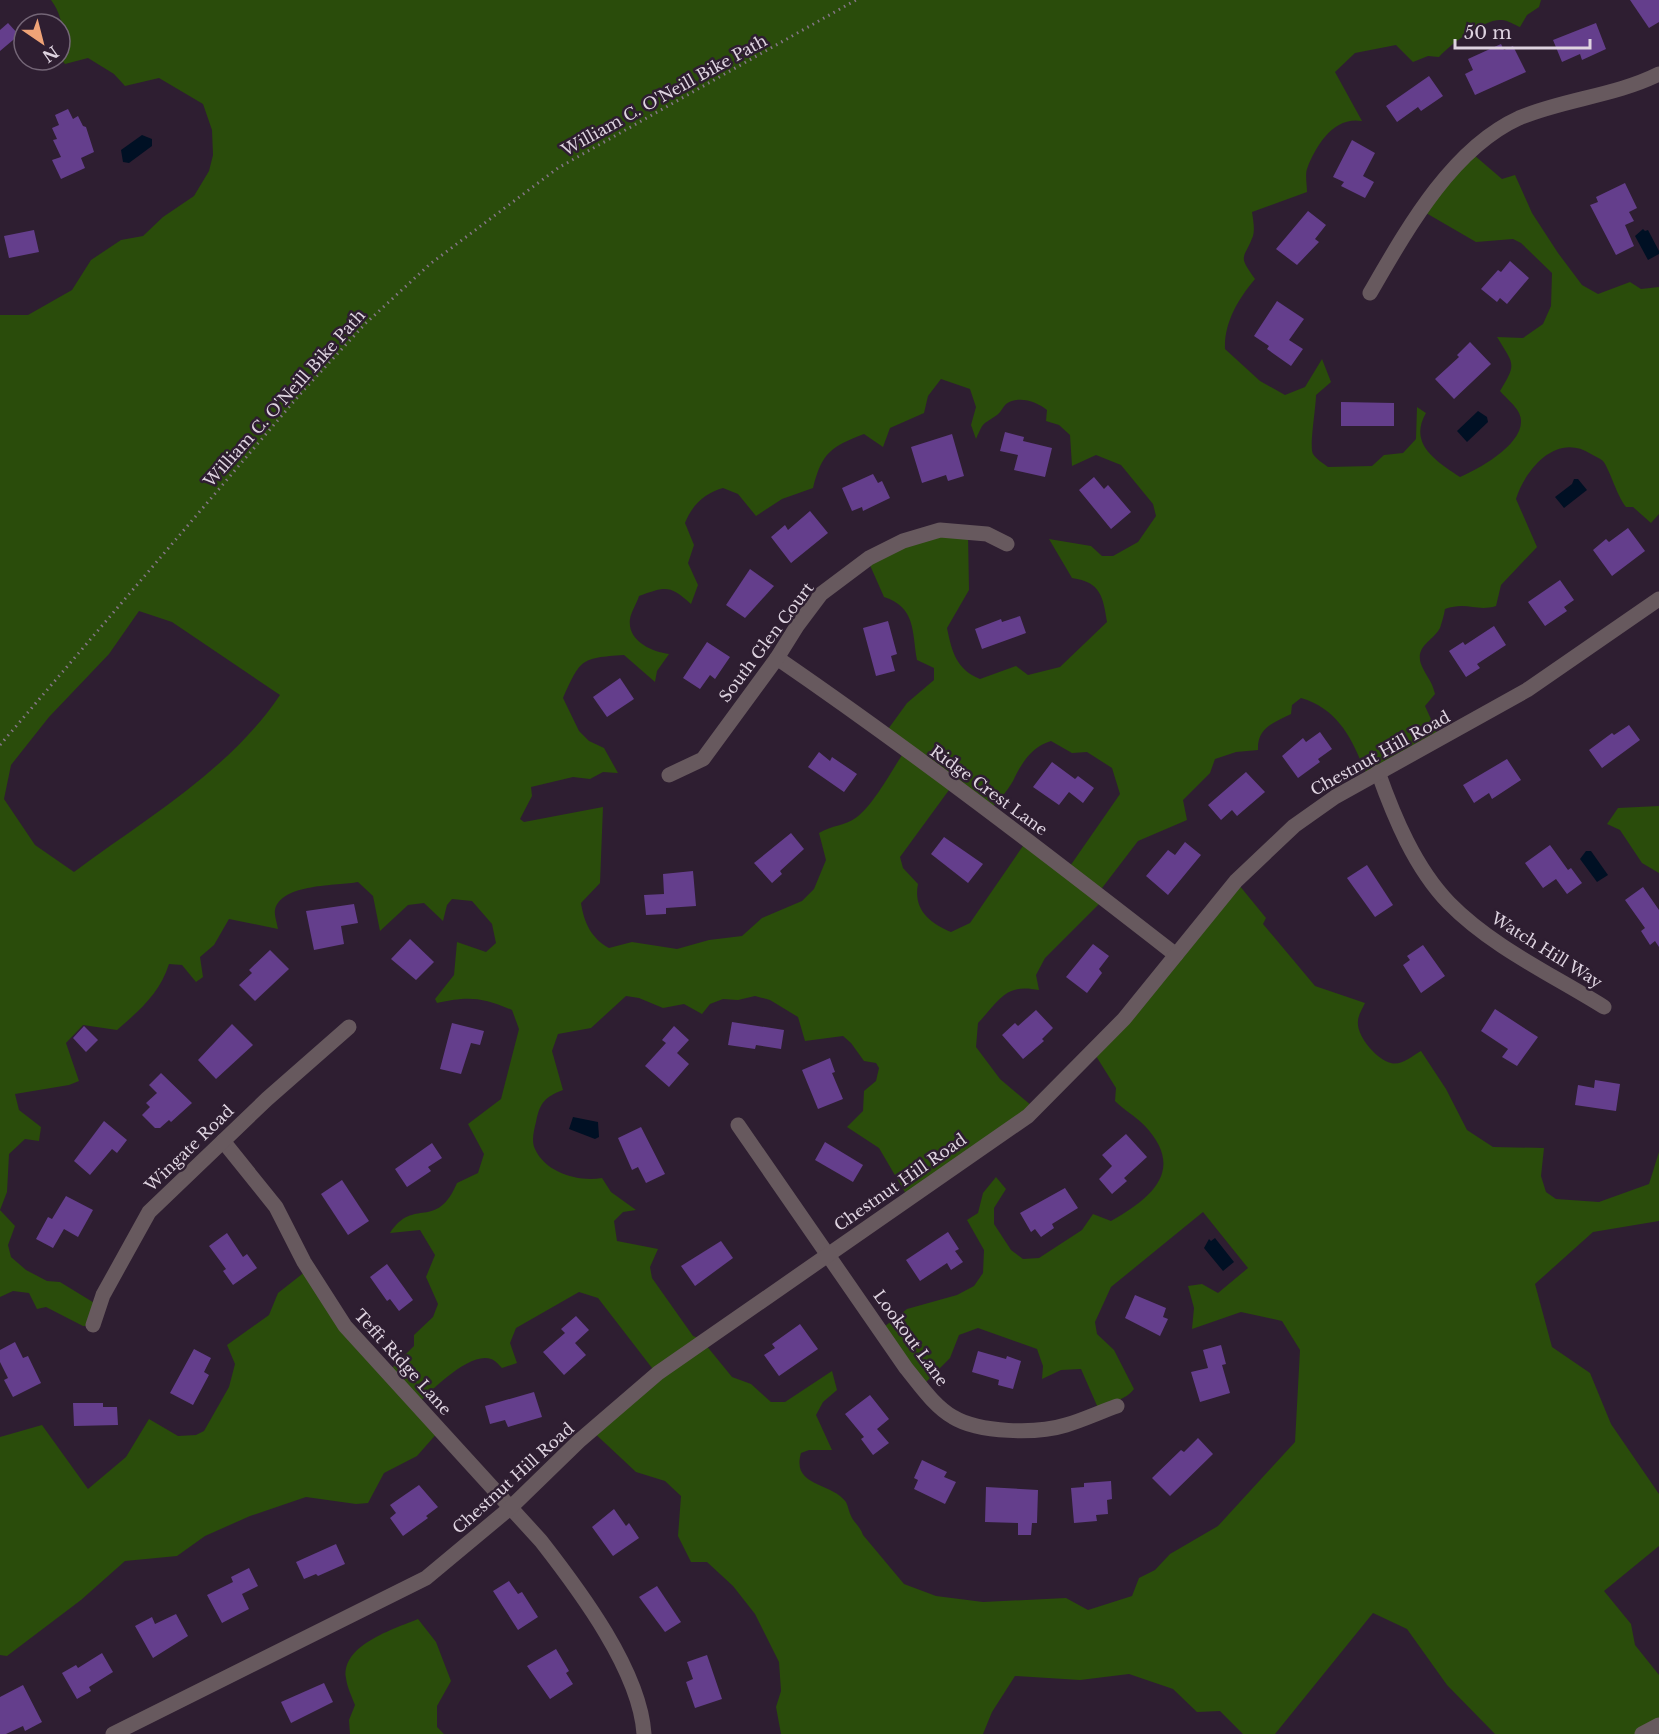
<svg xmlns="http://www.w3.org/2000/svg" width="1659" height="1734" font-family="'Libre Baskerville',serif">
  <rect width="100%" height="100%" fill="#2e1e31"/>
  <g fill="#2a4c0b" fill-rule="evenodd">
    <path d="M51,0h1490l-2,7 -12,8 -7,12c-5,-2 -13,-7 -18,-7 -17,-2 -53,25 -63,37l-11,-1 -15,6 -17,-17 -41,8 -20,19 27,49c-28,-5 -46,24 -55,48 -2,6 0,16 0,23l-55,20c1,7 3,17 1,24 -9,24 -16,18 2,43 -17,20 -31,44 -30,70l35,32 25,14 20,-8 17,-28 9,23 -15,13c0,13 -7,52 -3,59 3,5 10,9 15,13l44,-1 12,-11 19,-2 13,-14 1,-32 9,6c-18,31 10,48 34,64 19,-8 72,-37 59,-64 -4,-8 -13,-15 -19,-22 17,-28 14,-26 -3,-54l26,1 20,-14 8,-18 1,-33 -31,-30 -8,-4 -37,3 -50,-29 1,-5 47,-53 28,24 13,-4 17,38 26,40 24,32 16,9 32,-12 11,7 18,-2v227l-8,9 -18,-16h-7c-10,-13 -16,-37 -23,-46 -3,-3 -9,-5 -12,-7 -34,-22 -65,14 -75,45l21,48 -36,38 -5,21c-20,6 -29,-5 -51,3 -1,6 -3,13 -5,19 -7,13 -25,18 -19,36 4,11 11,16 14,30l-10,12 15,33 -72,40c-14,-36 -27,-69 -67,-81l-9,7 -1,9c-18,9 -34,14 -33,36l-22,2 -21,7 -5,14 -27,27 4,20 -49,21 -39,51 1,11 -55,55 -9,17 3,15c-34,-7 -39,10 -61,33l-2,24 24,32 32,27 -126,88 -27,-46 -32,-21 16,-16 1,-20 12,-10 3,-13 -3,-5 -12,-2 -13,-18 -8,-7 -38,5 -7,-24 -28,-17 -15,-4 -17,4 -15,-1 -13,5 -8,10 -18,-10 -21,4 -24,-10 -13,-2 -35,32 -33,6 -6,17 11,39c-18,7 -23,12 -27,32 -2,8 -5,19 -1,27 11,24 43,33 67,29l9,14 25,18 -13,2 -9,9 3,20 41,8 -8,18 2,11 41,58 8,3 31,38 19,7 20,18h14l47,-31 5,19 -14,12 -7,13 16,35h-23l-8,3c-10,34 31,29 45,49 2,4 3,10 5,14 3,7 9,10 12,19l41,49 32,12 47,6 83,-4 22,12 44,-14 7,-18 16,-8 15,-16 48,-28 77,-84 5,-92 -18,-29 -41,-9 -49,17 2,-21 -6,-22 14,-2 16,9 30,-25 -45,-56 -92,75 -16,35 2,12 17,16 20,39c-7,10 -25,15 -36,19l-17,-39 -20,1 -19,9 1,-13 -6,-17 -59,-21 -19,7 -9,23 -28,28 -42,-56 27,-21 50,-14 17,-9 9,-13 1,-23 -17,-30 11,-7 5,-20 13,-16 10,12 -12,19v16l17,26 12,9 16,-1 43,-28 11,-16 18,7c42,-24 75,-52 33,-96 -9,-9 -20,-15 -29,-24l1,-13 -20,-32 143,-171 27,33 -3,6 52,62 50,17c-2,5 -7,12 -7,18 -2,15 19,39 33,42 10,3 21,-7 30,-12l25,38 21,41 26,17 51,1 -3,28 5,16 10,7 43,3 50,-18 10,-32v69l-66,11 -58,52 17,63 38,26 21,51 48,70v52l-55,45 27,33 4,21 24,30v54l-8,5h-156l-48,-49 -40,-56 -34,-16 -98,121h-32l-23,-23 -23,1 -24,-23 -44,-15 -49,6 -65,-4 -23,36 -9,22h-202l-5,-27 5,-16 -2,-29 -24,-48 -22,-28 -26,-24h-16l-13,-26 3,-40 -16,-15 -29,-9 -46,-43 61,-56 1,-5 -54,-70 -19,-6 -63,36 -6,15 7,20 -15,5c-3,-3 -7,-8 -11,-9 -21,-8 -62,33 -75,47l23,25 -22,25 -33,17 -16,30 -12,1 -50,-7 -56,19 -45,20 -28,20 -52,5 -44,39 -74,56 -7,-1v-218l42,-12 46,64 38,-32 23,-38 29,17 18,-1 8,-4 25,-44 6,-23 -8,-19 42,-30 9,-22 28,-22 82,101 26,-26v-11l19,-18 5,-13 -12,-27 9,-22 -15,-25 -30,3c24,-37 46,-1 67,-50l21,-10 6,-19 -16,-30 33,-25 18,-70 -7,-19c-30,-13 -44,-14 -75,-7l-2,-4 19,-24 3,-33 29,10 10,-9 -4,-19 -20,-23 -20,-2 -5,6 -4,16 -19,-18 -16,2 -28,26 -7,-35 -15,-14c-20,4 -77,1 -83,28 -1,5 2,13 3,19l-49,-10 -15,26 -14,12 3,20 -7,5 -14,-17 -13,-1c-9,29 -30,47 -52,66l-34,-5 -17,18 13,38 -10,4 -54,9 4,16 22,17 -2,14 -14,-2 -16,15 -2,38 -7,18 15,16 -7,19 3,12 15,13 21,11 13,1 36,22 -9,22h-4l-37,-19 -9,2 -8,-16 -16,-2 -13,6v-982h28l44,-25 19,-30 30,-20 22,-4 20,-19 31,-21 15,-25 4,-16 -1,-25 -9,-26 -44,-26 -34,8 -11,-12 -26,-16 -23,6 -4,-5c4,-20 3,-42 -10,-59zM941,379l29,10 6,18 -5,18 5,14c9,-20 6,-13 21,-24 4,-3 6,-8 9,-11 13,-9 31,-2 41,6l-1,11 13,4 11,10 2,31 24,-11 25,10 32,39 3,12 -18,26 -25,14h-11l-11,-10 -42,-7 23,39c29,4 31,19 35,44l-47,45 -32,8 -12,-9 -36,13c-24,-10 -28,-27 -33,-51l22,-38 -1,-56 -47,3 -52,26 15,34c32,10 28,35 33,63l17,8v12l-27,23 -21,29 18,20c-12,18 -30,52 -47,65 -12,9 -25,8 -38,16l7,27 -12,29 -12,12 -40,17 -20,18 -33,4 -32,9 -45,-7 -23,6c-17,-9 -25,-25 -28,-45l19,-20 3,-76 -79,15 -4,-3 12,-23 -1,-9 42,-10 17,2 13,-7 15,1 -14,-25 -15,-7 -10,-10 -16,-33c18,-39 17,-40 61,-43l31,27 2,-11 12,-17c-17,-2 -42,-13 -39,-35 1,-7 7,-16 9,-23 27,-10 31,-11 52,8l7,-19 -10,-22 6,-18 -9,-22c7,-18 20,-30 38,-35l15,6 18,22 26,-17 31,-11c9,-36 18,-41 51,-54l19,13 7,-19 34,-15 4,-17zM139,611l33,11 108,73c-50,75 -135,124 -206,177l-39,-27 -31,-46 7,-34 38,-48 60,-63zM1051,741l21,12 15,-1 25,16 8,26 -52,75 -43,-26 -55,80 -19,9c-22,-9 -38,-23 -33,-48l-15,-16 -3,-11 49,-67 40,21c8,-9 18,-19 24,-30 8,-17 18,-34 38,-40z"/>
    <polygon points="1659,806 1659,873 1642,863 1620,830 1607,824 1618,808"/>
    <path d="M418,1619l18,23 15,39 -14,25v21l7,7h-94l-1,-14 6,-15c-3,-8 -8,-18 -9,-27 -5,-33 48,-49 72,-59z"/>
  </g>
  <g fill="#001024">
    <polygon points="142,135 152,139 152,146 129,163 123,162 121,150"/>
    <polygon points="1643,229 1645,231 1648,230 1659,251 1659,254 1648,260 1635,236"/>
    <polygon points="1478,411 1487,417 1488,422 1467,442 1457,431"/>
    <polygon points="1574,479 1578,479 1587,490 1564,508 1555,497 1572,484"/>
    <polygon points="1586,851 1591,851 1608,875 1597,882 1580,859"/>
    <polygon points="573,1117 598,1122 599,1137 595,1139 569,1129"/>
    <polygon points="1215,1238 1234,1262 1223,1271 1204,1248 1209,1239 1211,1241"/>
  </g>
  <g fill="#643e8c">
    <polygon points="1630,0 1659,0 1659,22 1649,28"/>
    <polygon points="8,23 19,35 0,51 0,30"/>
    <polygon points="1596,23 1606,49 1582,60 1580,54 1562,62 1553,40"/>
    <polygon points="1501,44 1504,50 1513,46 1526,72 1475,95 1465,74 1473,70 1468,59"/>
    <polygon points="1429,76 1443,96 1421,111 1418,107 1397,122 1386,106"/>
    <polygon points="68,109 73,119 78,116 83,126 86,127 94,152 81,158 85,168 61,179 52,160 61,157 53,140 57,139 52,128 59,125 55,115"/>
    <polygon points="1352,140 1375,153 1363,176 1374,182 1365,198 1341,186 1344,182 1333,177"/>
    <polygon points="1625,183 1637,208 1629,212 1634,221 1625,225 1634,246 1616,255 1590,205 1598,202 1596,197"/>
    <polygon points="1308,211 1326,225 1315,239 1319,242 1297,265 1276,249"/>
    <polygon points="34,230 39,252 9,258 4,236"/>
    <polygon points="1510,261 1529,278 1507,304 1500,298 1497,302 1481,289 1498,270 1501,272"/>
    <polygon points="1277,301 1304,319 1289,340 1303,349 1291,366 1267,349 1269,346 1254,336"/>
    <polygon points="1470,342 1491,364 1454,399 1435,379 1459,357 1457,355"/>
    <polygon points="1341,402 1394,403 1394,426 1341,426"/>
    <polygon points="1005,432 1024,437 1023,441 1052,448 1045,477 1014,470 1018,455 1000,451"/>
    <polygon points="952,434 964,476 948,481 946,475 922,483 911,447"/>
    <polygon points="873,474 878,483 882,481 890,498 863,511 862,507 852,511 842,488"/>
    <polygon points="1094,477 1104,489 1108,485 1131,512 1111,529 1079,490"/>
    <polygon points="810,511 828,533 791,563 771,537 785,525 788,530"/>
    <polygon points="1628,528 1645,551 1612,576 1593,550 1606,539 1609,542"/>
    <polygon points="750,569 774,586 745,618 726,605"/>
    <polygon points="1560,580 1574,600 1564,607 1567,611 1545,626 1528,602"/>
    <polygon points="1020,616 1026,633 982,649 975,629 1001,619 1002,622"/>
    <polygon points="888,621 897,654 891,656 895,671 876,676 863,628"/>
    <polygon points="1494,626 1506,645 1477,664 1480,668 1466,677 1449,651 1463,642 1465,645"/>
    <polygon points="707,642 730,657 715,679 710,675 700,689 683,678"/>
    <polygon points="620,678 634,699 607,717 593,697"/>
    <polygon points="1629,725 1640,740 1602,768 1589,750 1612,733 1614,735"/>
    <polygon points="1320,732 1332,749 1318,759 1320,762 1298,778 1282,756 1303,738 1306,742"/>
    <polygon points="819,752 830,761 832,757 857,774 844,792 808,767"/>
    <polygon points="1507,759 1521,780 1492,799 1489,793 1474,803 1463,785"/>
    <polygon points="1052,762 1075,779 1078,776 1094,788 1083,803 1069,792 1059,805 1033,787"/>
    <polygon points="1246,772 1265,792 1237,816 1232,810 1221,820 1208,805"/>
    <polygon points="791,833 804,849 780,871 782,874 772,883 754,863"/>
    <polygon points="944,837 983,864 968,883 931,854"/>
    <polygon points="1185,842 1201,855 1168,895 1146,876 1168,850 1175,855"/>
    <polygon points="1550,845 1568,870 1571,868 1582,883 1567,894 1556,879 1543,888 1525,863"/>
    <polygon points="1367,865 1393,905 1375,917 1347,878"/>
    <polygon points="693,871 696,906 666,908 666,914 646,915 644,895 664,894 663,874"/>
    <polygon points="1643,887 1659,910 1659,947 1655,941 1650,945 1641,931 1645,928 1625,900"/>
    <polygon points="354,904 358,923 341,926 344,944 314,950 306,911"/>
    <polygon points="410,939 434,962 416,980 391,959"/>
    <polygon points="1093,944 1109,956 1099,969 1102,973 1087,993 1066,977"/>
    <polygon points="1423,945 1445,976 1421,993 1403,965 1410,960 1407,956"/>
    <polygon points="270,950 289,969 255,1001 239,985 252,973 249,970"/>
    <polygon points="1495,1009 1538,1037 1517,1066 1502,1057 1508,1049 1481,1031"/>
    <polygon points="1036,1010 1053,1028 1042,1039 1044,1041 1023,1059 1002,1035 1015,1023 1018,1026"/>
    <polygon points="732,1022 784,1030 781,1049 756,1045 755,1049 728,1045"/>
    <polygon points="452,1023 484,1031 480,1045 471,1043 461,1074 440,1069"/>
    <polygon points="232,1024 253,1045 216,1079 198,1060"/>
    <polygon points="84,1026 98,1040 86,1052 73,1038"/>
    <polygon points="674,1026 689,1040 677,1053 689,1064 669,1087 645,1066 666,1043 662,1040"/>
    <polygon points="830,1058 835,1072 832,1073 843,1099 818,1109 802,1070"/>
    <polygon points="161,1073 192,1103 171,1122 169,1120 160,1128 155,1128 142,1115 150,1107 146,1103 157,1093 149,1085"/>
    <polygon points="1595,1080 1620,1084 1616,1111 1575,1105 1578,1085 1594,1088"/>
    <polygon points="104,1121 127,1140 117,1153 112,1149 90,1175 74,1161"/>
    <polygon points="641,1127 665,1174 646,1183 638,1167 632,1170 618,1138"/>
    <polygon points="1126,1134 1147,1157 1124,1178 1127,1181 1112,1194 1099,1179 1112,1166 1102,1155"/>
    <polygon points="825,1142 863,1165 853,1182 815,1160"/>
    <polygon points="432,1143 442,1158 428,1167 431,1171 407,1187 395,1169"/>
    <polygon points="342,1180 369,1221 348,1235 321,1194"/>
    <polygon points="1065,1188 1078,1208 1052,1224 1054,1228 1041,1237 1035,1229 1031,1232 1020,1213"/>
    <polygon points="66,1196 93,1210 78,1237 64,1229 53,1248 36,1239 48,1217 52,1219"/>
    <polygon points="948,1232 959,1249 955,1251 963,1262 951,1270 947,1263 920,1281 906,1260"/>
    <polygon points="227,1233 243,1257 247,1254 257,1268 233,1285 223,1271 226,1269 209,1246"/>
    <polygon points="721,1241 733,1258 695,1286 681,1266"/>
    <polygon points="387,1264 413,1300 399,1311 390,1299 387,1301 370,1277"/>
    <polygon points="1135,1295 1166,1308 1163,1317 1168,1319 1160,1336 1125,1318"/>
    <polygon points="576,1316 589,1330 575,1343 586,1355 564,1375 543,1352 565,1333 561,1329"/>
    <polygon points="800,1324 818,1349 779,1376 764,1355 775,1348 772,1344"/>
    <polygon points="15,1342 23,1358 28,1356 41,1383 13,1397 4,1380 8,1378 0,1362 0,1350"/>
    <polygon points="1221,1345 1226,1364 1222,1365 1230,1393 1200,1402 1191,1372 1208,1368 1203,1350"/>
    <polygon points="194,1349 211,1358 204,1372 209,1375 193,1405 170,1393"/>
    <polygon points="978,1351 1006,1359 1007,1356 1021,1361 1013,1389 998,1385 999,1380 972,1372"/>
    <polygon points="534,1392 542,1417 508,1427 505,1420 490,1424 485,1406"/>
    <polygon points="870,1395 889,1419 877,1429 889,1443 873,1455 861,1439 864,1437 845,1414"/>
    <polygon points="73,1403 103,1403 103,1407 117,1407 118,1425 74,1426"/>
    <polygon points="1198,1438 1213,1454 1170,1496 1152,1478 1181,1450 1184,1452"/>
    <polygon points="922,1460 947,1472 944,1477 956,1482 945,1504 914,1489 918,1480 914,1478"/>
    <polygon points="1111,1481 1112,1499 1107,1500 1108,1514 1096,1515 1097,1521 1074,1523 1071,1488 1084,1487 1084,1483"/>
    <polygon points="419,1485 438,1507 426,1516 428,1518 403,1536 390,1518 396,1513 390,1505"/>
    <polygon points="986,1487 1038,1490 1037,1523 1032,1523 1031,1535 1018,1535 1018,1523 985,1522"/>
    <polygon points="614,1509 626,1526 629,1523 639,1538 613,1556 592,1527"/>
    <polygon points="336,1544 345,1564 318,1576 316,1574 304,1579 296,1562"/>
    <polygon points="249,1568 258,1586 242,1594 249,1609 222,1623 207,1595 233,1582 231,1577"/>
    <polygon points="509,1581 518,1594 522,1592 538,1617 518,1630 493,1591"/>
    <polygon points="657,1586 681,1622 665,1632 639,1597"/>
    <polygon points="176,1614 188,1636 153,1658 135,1626 152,1617 155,1624"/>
    <polygon points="556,1649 569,1671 566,1673 573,1684 550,1699 527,1666"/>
    <polygon points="102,1653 113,1672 89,1687 91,1691 77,1699 62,1673 76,1665 78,1668"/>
    <polygon points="707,1655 722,1699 695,1708 686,1682 693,1679 687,1662"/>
    <polygon points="324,1683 333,1702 291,1723 281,1702"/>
    <polygon points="23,1685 42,1722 25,1731 23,1726 6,1734 0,1734 0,1697"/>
  </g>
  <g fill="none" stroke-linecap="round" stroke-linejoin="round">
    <polyline stroke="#847686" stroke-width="3" stroke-dasharray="1.5 4.5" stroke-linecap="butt" points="0,745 302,392 366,323 430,264 558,168 856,0"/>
    <g stroke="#67595e" stroke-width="15">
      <path d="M1370,293c36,-62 81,-144 149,-175 45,-19 96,-22 140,-44"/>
      <path d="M777,658c137,94 268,195 399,297"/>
      <path d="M1378,772c16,45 37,96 71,131 43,44 104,72 155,104"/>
      <polyline points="669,775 703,759 777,658 797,626 821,594 869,558 903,541 940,530 987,534 1007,544"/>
      <path d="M738,1125l168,243c14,17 28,38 47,49 26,16 84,17 113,8 17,-5 34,-13 51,-19"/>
      <path d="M223,1141l53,66 28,55 41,64 196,215c39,50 99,130 103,193"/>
      <polyline points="93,1325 103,1295 149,1212 267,1099 349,1027"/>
      <polyline points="113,1734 426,1578 510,1508 579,1441 658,1373 1028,1116 1124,1019 1236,881 1294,826 1335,797 1527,690 1659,599"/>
      <polyline points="1642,1734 1659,1725"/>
    </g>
  </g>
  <g text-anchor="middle" stroke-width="5" stroke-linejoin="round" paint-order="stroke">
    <g font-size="16" fill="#ded3e0" stroke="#2e1e31">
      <text transform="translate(664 95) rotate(-29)" y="6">William C. O'Neill Bike Path</text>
      <text transform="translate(284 398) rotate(-48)" y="6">William C. O'Neill Bike Path</text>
      <text transform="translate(766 642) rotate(-53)" y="6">South Glen Court</text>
      <text transform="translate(1380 753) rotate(-29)" y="6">Chestnut Hill Road</text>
      <text transform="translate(989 790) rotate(36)" y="6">Ridge Crest Lane</text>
      <text transform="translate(1547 950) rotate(32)" y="6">Watch Hill Way</text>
      <text transform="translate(189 1148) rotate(-44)" y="6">Wingate Road</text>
      <text transform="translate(900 1182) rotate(-35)" y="6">Chestnut Hill Road</text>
      <text transform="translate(911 1338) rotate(54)" y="6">Lookout Lane</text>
      <text transform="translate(403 1362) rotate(48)" y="6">Tefft Ridge Lane</text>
      <text transform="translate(513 1478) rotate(-42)" y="6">Chestnut Hill Road</text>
    </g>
  </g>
  <g transform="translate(42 42) rotate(145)"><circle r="28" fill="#2e1e31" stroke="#746677" stroke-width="1.5"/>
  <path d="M0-4.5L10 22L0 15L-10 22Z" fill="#efa377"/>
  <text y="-9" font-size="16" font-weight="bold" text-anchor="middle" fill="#ded3e0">N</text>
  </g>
  <path d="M1455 39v9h135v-9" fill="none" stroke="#ded3e0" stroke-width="3"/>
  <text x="1464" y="39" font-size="18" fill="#ded3e0" stroke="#2e1e31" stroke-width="4.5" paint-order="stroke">50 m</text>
</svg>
